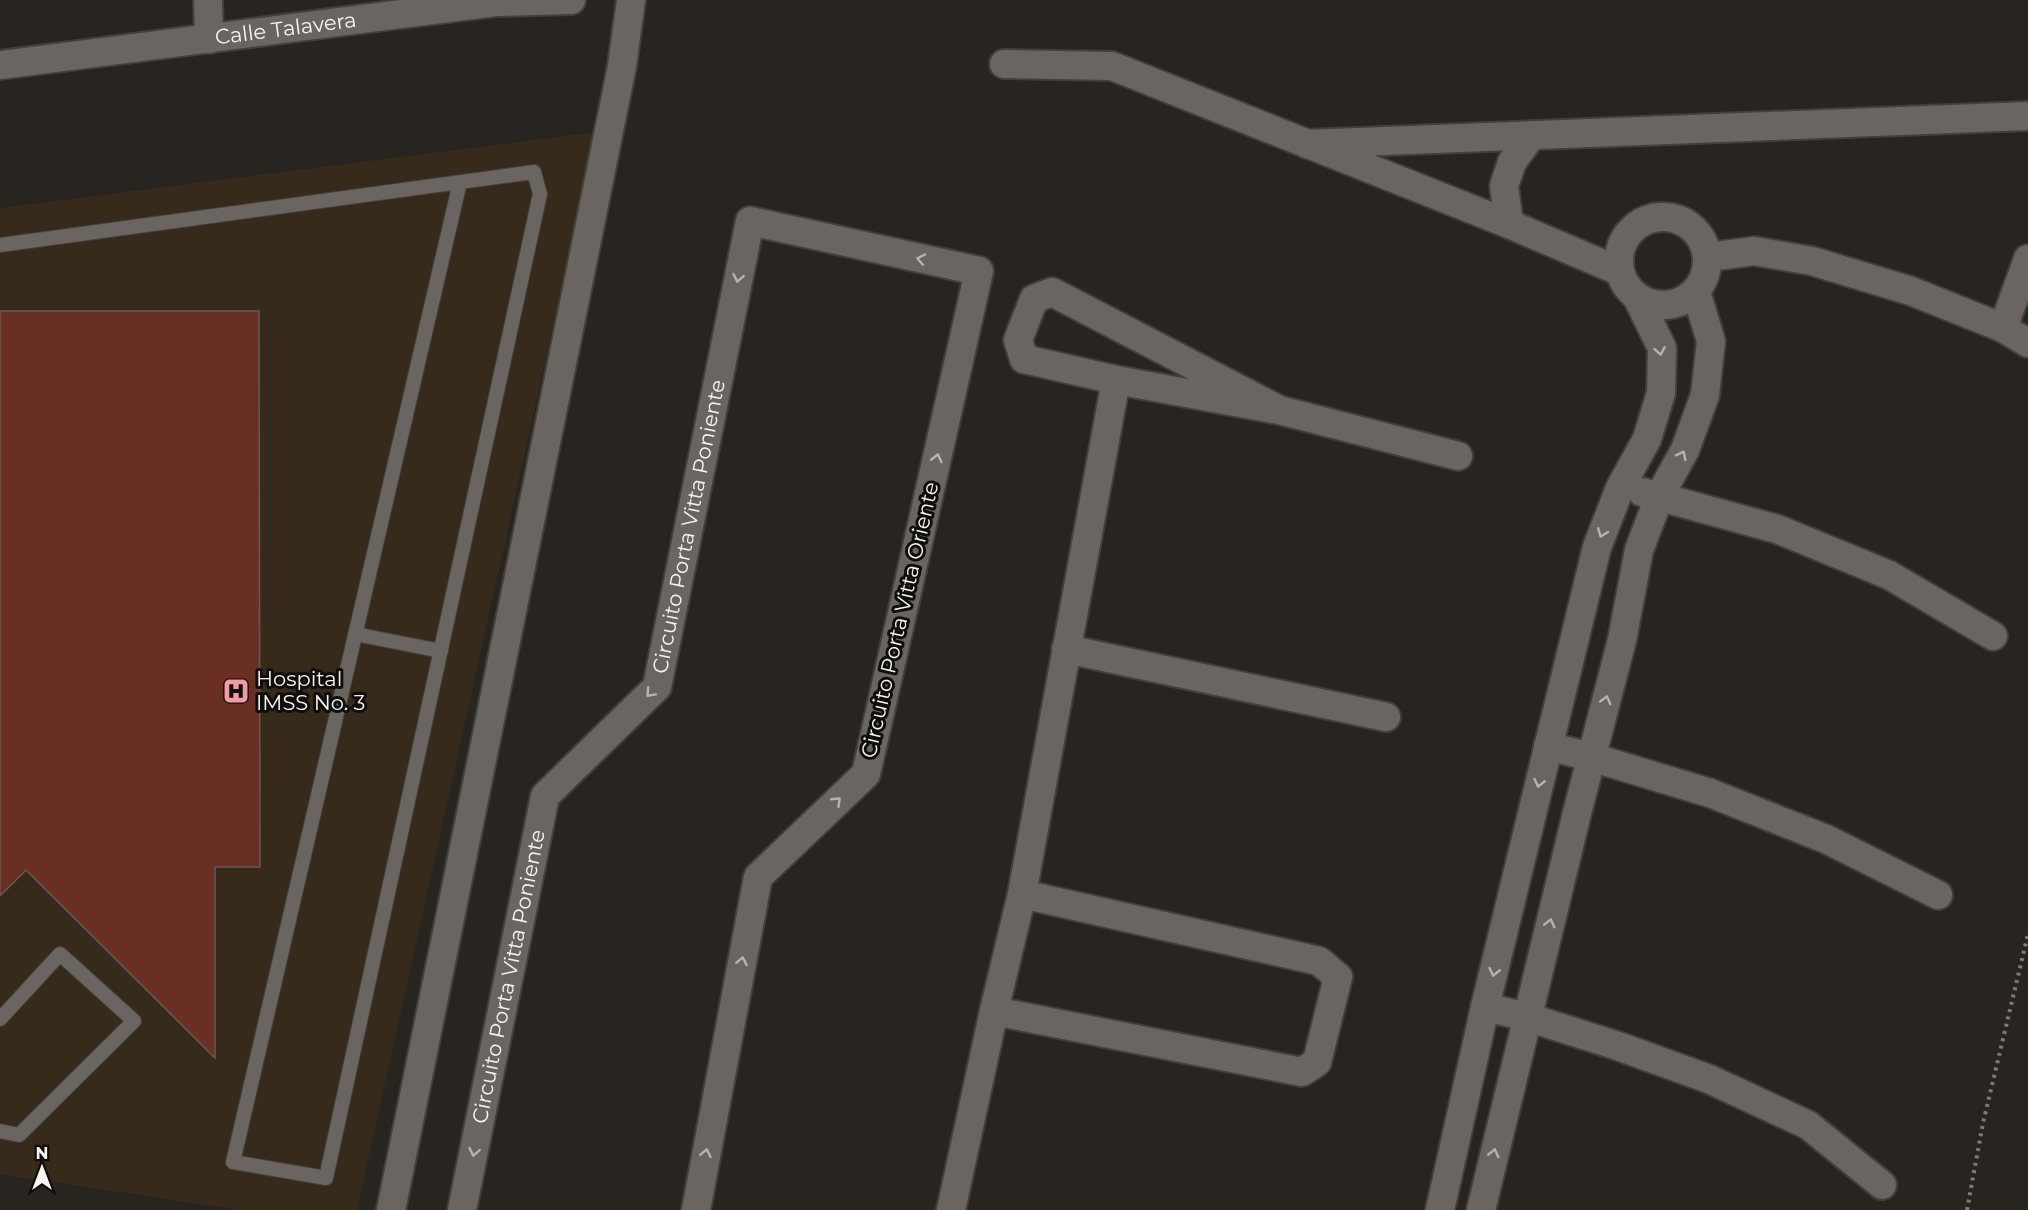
<svg xmlns="http://www.w3.org/2000/svg" width="2028" height="1210" font-family="Montserrat,sans-serif">
  <rect width="100%" height="100%" fill="#28241f"/>
  <polygon fill="#362a1b" points="596,132 357,1210 238,1210 0,1174 0,208"/>
  <polygon fill="#6a2f23" stroke="#635b5a" stroke-width="1.5" points="0,311 259,311 260,867 215,867 215,1058 26,870 0,896"/>
  <g fill="none" stroke-linecap="round" stroke-linejoin="round">
    <g stroke="#43403c" stroke-width="16">
      <g id="lane">
        <polyline points="0,245 534,172 540,194 326,1178 233,1162 460,182"/>
        <polyline points="355,634 441,651"/>
        <polyline points="0,1019 60,954 134,1021 19,1135 0,1131"/>
      </g>
    </g>
    <g stroke="#43403c" stroke-width="32">
      <g id="street">
        <polyline points="208,0 209,39"/>
        <polyline points="1004,64 1112,66 1509,224 1619,271"/>
        <path id="s1" d="M0,65l496,-63 75,-2"/>
        <polyline points="1307,144 2028,116"/>
        <circle cx="1663" cy="261" r="44"/>
        <polyline points="1509,224 1504,186 1512,162 1532,135"/>
        <polyline points="1709,257 1754,251 1812,261 1911,291 2003,328 2028,343"/>
        <polyline points="2003,328 2028,259"/>
        <polyline points="1279,410 1052,292 1034,299 1018,340 1024,359 1116,380 1279,410 1458,456"/>
        <polyline points="1642,492 1777,529 1889,575 1993,636"/>
        <polyline points="1066,649 1386,717"/>
        <polyline points="1548,746 1591,757 1710,793 1826,839 1938,895"/>
        <polyline points="1485,1007 1527,1017 1618,1046 1709,1079 1808,1125 1882,1185"/>
        <polyline points="994,1011 1302,1072 1317,1062 1338,977 1319,961 1022,894"/>
        <polyline points="391,1210 622,66 631,0"/>
        <path id="s2" d="M462,1210l83,-414 112,-109 93,-466 229,50 -113,503 -108,103 -62,333"/>
        <polyline points="951,1210 994,1011 1022,894 1116,380"/>
        <polyline points="1440,1210 1485,1007 1597,547 1620,488 1647,439 1661,393 1662,348 1637,297"/>
        <polyline points="1481,1210 1577,813 1622,640 1639,550 1660,495 1685,450 1705,395 1711,341 1696,292"/>
      </g>
    </g>
    <polyline stroke="#7e7b76" stroke-width="4" stroke-dasharray="3 4.5" stroke-linecap="butt" points="1967,1210 1983,1123 2028,934"/>
    <use href="#lane" stroke="#6a6560" stroke-width="14"/>
    <use href="#street" stroke="#6a6560" stroke-width="28"/>
  </g>
  <defs><path id="oneway-chevron" d="M-2-3.5L2.5 0L-2 3.5" fill="none" stroke-width="1.6" stroke-linecap="round" stroke-linejoin="round" transform="scale(1.5)"/></defs>
  <g stroke="#b7b4af">
    <use href="#oneway-chevron" transform="translate(921 259) rotate(-168)"/>
    <use href="#oneway-chevron" transform="translate(738 278) rotate(101)"/>
    <use href="#oneway-chevron" transform="translate(1660 351) rotate(80)"/>
    <use href="#oneway-chevron" transform="translate(1682 455) rotate(-63)"/>
    <use href="#oneway-chevron" transform="translate(937 458) rotate(-77)"/>
    <use href="#oneway-chevron" transform="translate(1602 533) rotate(111)"/>
    <use href="#oneway-chevron" transform="translate(650 693) rotate(133)"/>
    <use href="#oneway-chevron" transform="translate(1606 700) rotate(-75)"/>
    <use href="#oneway-chevron" transform="translate(1539 783) rotate(103)"/>
    <use href="#oneway-chevron" transform="translate(837 801) rotate(-44)"/>
    <use href="#oneway-chevron" transform="translate(1550 923) rotate(-76)"/>
    <use href="#oneway-chevron" transform="translate(742 961) rotate(-79)"/>
    <use href="#oneway-chevron" transform="translate(1494 972) rotate(103)"/>
    <use href="#oneway-chevron" transform="translate(474 1152) rotate(101)"/>
    <use href="#oneway-chevron" transform="translate(706 1153) rotate(-79)"/>
    <use href="#oneway-chevron" transform="translate(1494 1153) rotate(-76)"/>
  </g>
  <defs>
    <g id="hospital-square" transform="scale(1.35)"><rect x="-9" y="-9" width="18" height="18" rx="4" fill="#f49aa5" stroke="#0f0e0b"/><path d="M-5-5h3v3.5h4V-5h3V5h-3V1.5h-4V5h-3Z" fill="#111"/></g>
  </defs>
  <g fill-rule="evenodd">
    <use href="#hospital-square" x="236" y="691"/>
  </g>
  <g text-anchor="middle" stroke-width="6" stroke-linejoin="round" paint-order="stroke">
    <g font-size="21" fill="#f6f4f0" stroke="#0f0e0b">
      <text dy="7" stroke="none"><textPath href="#s1" startOffset="288">Calle Talavera</textPath></text>
      <text dy="7" stroke="none"><textPath href="#s2" startOffset="742">Circuito Porta Vitta Poniente</textPath></text>
      <text transform="translate(900 620) rotate(-77)" y="7">Circuito Porta Vitta Oriente</text>
      <text dy="7" stroke="none"><textPath href="#s2" startOffset="238">Circuito Porta Vitta Poniente</textPath></text>
    </g>
    <g font-size="21" fill="#f6f4f0" stroke="#0f0e0b" text-anchor="start">
      <text x="256" y="686">Hospital<tspan x="256" dy="24">IMSS No. 3</tspan></text>
    </g>
  </g>
  <g transform="translate(42 1168)" stroke="#0f0e0b" stroke-width="4.5" paint-order="stroke">
  <path d="M0-4.5L10 22L0 15L-10 22Z" fill="#f6f4f0"/>
  <text y="-9" font-size="16" font-weight="bold" text-anchor="middle" fill="#f6f4f0">N</text>
  </g>
</svg>
